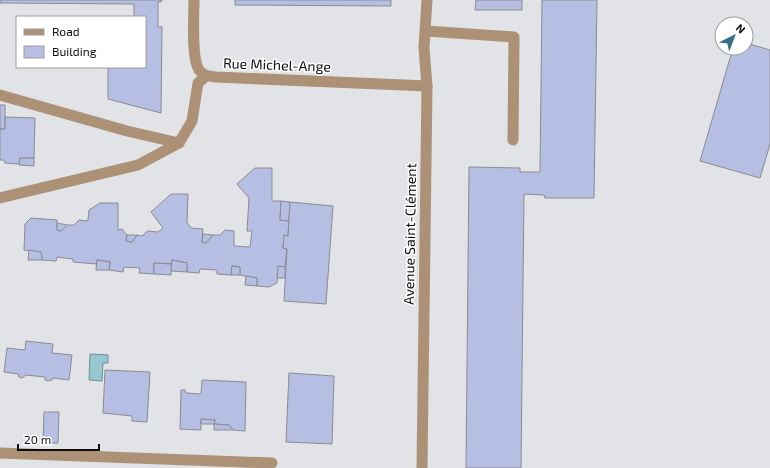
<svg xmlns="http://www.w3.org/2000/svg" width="770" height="468" font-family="'Exo 2',sans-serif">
  <rect width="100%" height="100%" fill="#e1e3e7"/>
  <polygon fill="#97c7cf" stroke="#6d8f95" points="90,354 108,355 108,363 103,363 102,381 89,380"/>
  <g fill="#b6bfe3" stroke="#8a8b90">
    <polygon points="0,0 162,0 161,2 158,2 158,27 162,27 161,113 108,99 108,67 145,67 145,17 134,17 134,4 0,3"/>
    <polygon points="235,0 391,0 391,6 235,5"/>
    <polygon points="476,0 522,0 522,10 475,10"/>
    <polygon points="542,0 597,0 594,198 545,198 544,195 524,194 521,468 466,468 469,167 520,168 520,172 540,172"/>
    <polygon points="746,43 770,50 770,144 760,178 700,161 733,48 746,48"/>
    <rect x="0" y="105" width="5" height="24"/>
    <polygon points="5,117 35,118 34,158 20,158 19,164 5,163 4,160 0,160 0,129 5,129"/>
    <polygon points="20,158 34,158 34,166 19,165"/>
    <polygon points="255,168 272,168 272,201 281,201 280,220 289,221 288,236 284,235 283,248 287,249 285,267 278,266 277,283 269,287 257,286 257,278 240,275 240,267 232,266 231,275 217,274 217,270 200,269 199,273 187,272 187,263 172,260 171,264 154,263 154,274 139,273 140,268 124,267 123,272 109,270 110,262 104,261 97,260 96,264 73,262 73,259 57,257 56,261 42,260 41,252 24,250 25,224 31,218 57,220 57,230 61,231 67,225 74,225 79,220 86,221 88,220 89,210 100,203 118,203 118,230 122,229 127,235 126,241 132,242 137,235 142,236 148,231 158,232 163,228 151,212 171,194 188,194 187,222 191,228 203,229 202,242 206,243 213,235 220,235 225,230 234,231 234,246 250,247 252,231 247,231 249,198 237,184"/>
    <polygon points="281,201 290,202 289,221 280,220"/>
    <polygon points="290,202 333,206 326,304 284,301 287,249 283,248 284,235 288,236"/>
    <polygon points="57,223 67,225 61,231 57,230"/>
    <polygon points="203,234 213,235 206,243 202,242"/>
    <polygon points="127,235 137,235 132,242 126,241"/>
    <polygon points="29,250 41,252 42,260 28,260"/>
    <polygon points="97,260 110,262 109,270 96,270"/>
    <polygon points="172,260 187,263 187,272 171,271"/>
    <polygon points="154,263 171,264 171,275 154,274"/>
    <polygon points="232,266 240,267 240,275 231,275"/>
    <polygon points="278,266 285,267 285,278 277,278"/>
    <polygon points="246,276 257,278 257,286 245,285"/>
    <polygon points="26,341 53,344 52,353 72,355 69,380 53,378 52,380 48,381 45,380 45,377 26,375 22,378 19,377 18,374 4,372 7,348 25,350"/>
    <polygon points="105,370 150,372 147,422 132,421 132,416 103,413"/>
    <polygon points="289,373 334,376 332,444 286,442"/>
    <polygon points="202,380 246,382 245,431 233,430 229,425 214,424 215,420 201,419 201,430 180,429 181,390 185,390 186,393 201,394"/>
    <polygon points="44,412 59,412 58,443 43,443"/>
    <polygon points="201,419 215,420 214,424 201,424"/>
    <polygon points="214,424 229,425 233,430 214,430"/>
  </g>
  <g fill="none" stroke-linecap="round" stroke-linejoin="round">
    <g stroke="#ac9176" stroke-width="11">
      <polyline points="426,31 514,37 513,140"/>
      <polyline points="0,95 127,131 179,143"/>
      <polyline points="0,198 138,165 179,143 192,121 198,83 206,76"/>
      <polyline points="0,453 272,463"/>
    </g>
    <g stroke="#ac9176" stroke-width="11">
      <path d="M194,0c0,16 -3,58 5,70 5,6 10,6 17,7l211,9"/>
      <polyline points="422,468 427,86 424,48 427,0"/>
    </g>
  </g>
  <g text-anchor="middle" stroke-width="3" stroke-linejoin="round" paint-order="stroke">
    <g font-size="14" fill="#0c0c0e" stroke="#fff">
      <text transform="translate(277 65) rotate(2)" y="5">Rue Michel-Ange</text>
      <text transform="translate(410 234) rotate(-89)" y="5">Avenue Saint-Clément</text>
    </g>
  </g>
  <rect x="16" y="16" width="130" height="52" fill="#ffffff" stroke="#9e9e9f"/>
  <rect x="24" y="29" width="20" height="6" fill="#ac9176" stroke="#9e9e9f"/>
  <text x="52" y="36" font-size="12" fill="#0c0c0e">Road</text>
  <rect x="24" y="46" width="20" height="12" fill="#b6bfe3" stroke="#9e9e9f"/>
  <text x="52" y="56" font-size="12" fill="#0c0c0e">Building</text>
  <g transform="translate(734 36) rotate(42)"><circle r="19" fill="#ffffff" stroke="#9e9e9f"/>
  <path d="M0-3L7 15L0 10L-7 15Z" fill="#366e88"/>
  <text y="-6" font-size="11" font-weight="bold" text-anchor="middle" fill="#0c0c0e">N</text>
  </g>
  <path d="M18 444v6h81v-6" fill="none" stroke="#0c0c0e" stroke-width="2"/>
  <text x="24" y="444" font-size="12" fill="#0c0c0e" stroke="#ffffff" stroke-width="3" paint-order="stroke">20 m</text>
</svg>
